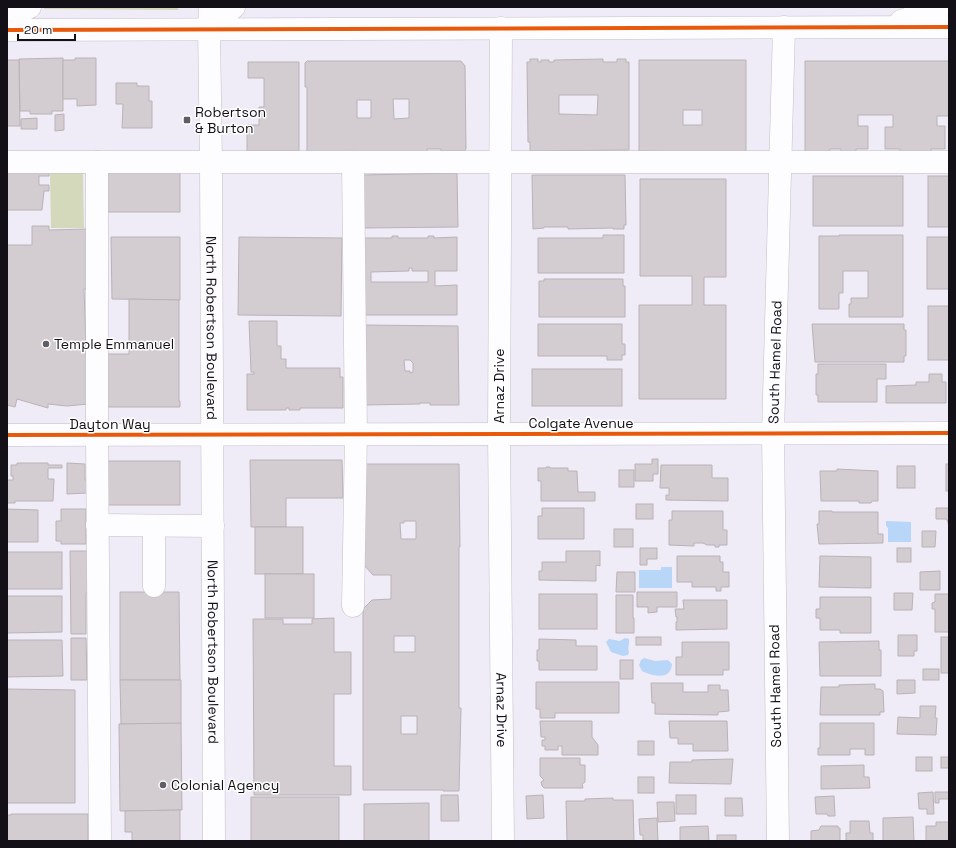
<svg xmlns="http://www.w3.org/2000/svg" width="956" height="848" font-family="'Space Grotesk',sans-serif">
  <rect width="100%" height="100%" fill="#efebf7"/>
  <g fill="#d5d9bb">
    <polygon points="44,7 177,7 179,10 44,9"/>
    <polygon points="50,172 83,172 84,228 51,228"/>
  </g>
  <g fill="#b8d6f7">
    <polygon points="886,521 911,522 911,542 888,542 888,528 886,526"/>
    <polygon points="661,567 672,567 672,588 639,588 639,570 661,570"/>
    <path d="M625,638l4,1c1,5 -2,8 0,13l-1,3 -5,1 -12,-4 -5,-10 3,-3 11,2z"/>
    <path d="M644,658l11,3 13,-1 4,4c-1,17 -20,12 -30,7l-3,-6 2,-5z"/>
  </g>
  <g fill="#d3ccd0" stroke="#bab2b7" fill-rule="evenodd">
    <polygon points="63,58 63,111 52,111 52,114 30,114 30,111 20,111 19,59"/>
    <polygon points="75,58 96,58 96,105 77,106 77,99 63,99 63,60 75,60"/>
    <path d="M530,59h8v3h3v-2h8v2h5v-2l49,-1v3h14v-3h9v3h3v88l-99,1v-9h-2l-1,-80h3zM559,95h39l-1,20 -38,-1z"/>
    <polygon points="7,60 19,60 20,126 7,126"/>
    <path d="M639,60h107v91h-2v2l-105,-2zM683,110h19v15h-19z"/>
    <path d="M307,61h154l4,5 1,83 -2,2h-23v-2h-14v5l-120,-1v-66h-2v-24zM393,99h16v19l-15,1zM357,100h14v18h-14z"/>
    <polygon points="805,61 949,61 949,116 937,116 937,126 945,126 945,149 931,149 931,153 900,153 900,149 885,149 885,127 893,127 893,115 858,115 858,126 868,126 868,149 856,149 856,153 841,153 841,149 830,149 830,153 805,153"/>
    <polygon points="248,62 299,62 299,151 247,151 247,125 259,125 259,107 264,107 264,78 248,78"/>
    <polygon points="116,83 137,83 137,86 149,86 149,101 152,101 152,128 122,128 123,104 116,104"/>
    <polygon points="64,114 64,130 55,131 55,115"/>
    <polygon points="37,118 37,129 21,129 21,119"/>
    <polygon points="110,168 180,168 180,212 101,212 101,178"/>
    <polygon points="7,169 49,170 49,176 39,176 39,185 49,185 49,191 44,191 42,210 7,210"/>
    <polygon points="457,173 458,227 363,228 362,175"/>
    <polygon points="532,175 625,175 626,225 624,225 624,229 613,229 613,228 568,229 568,227 544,227 544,228 533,229"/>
    <rect x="813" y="176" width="90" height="50"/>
    <rect x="928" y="176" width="21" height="51"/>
    <polygon points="640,179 726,179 726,277 704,277 704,305 726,305 726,399 639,399 639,305 692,305 692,276 640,276"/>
    <polygon points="32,226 49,226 49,230 87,229 87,289 84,289 88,404 67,406 48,404 48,408 17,399 15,407 7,405 7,245 32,245"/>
    <polygon points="603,235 624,235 624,273 538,273 538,238 603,238"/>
    <polygon points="839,235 903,235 903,317 849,317 849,304 851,304 851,298 868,298 868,271 843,271 843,293 839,293 839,309 819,309 819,236 839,236"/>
    <path d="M392,236h6v2h30v-2h6v2l23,-1v34h-22v15l22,-1v30h-94v-77h29zM409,268h3v3h16v11h-57v-10l38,-1z"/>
    <polygon points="111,237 180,237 180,300 112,299"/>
    <polygon points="239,237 342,238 341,316 238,315"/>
    <rect x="927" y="237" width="22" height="52"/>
    <polygon points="544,279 623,279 623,286 625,286 625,317 539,317 539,281 544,281"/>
    <polygon points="129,299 179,300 179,401 180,401 180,407 101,407 101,354 129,354"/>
    <rect x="928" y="306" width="21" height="54"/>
    <polygon points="249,321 277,321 277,346 281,346 281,359 286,359 286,368 340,368 340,377 343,377 343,408 300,408 300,410 289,410 289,408 286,408 286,410 247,410 247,374 254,374 254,372 251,372"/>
    <polygon points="538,324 622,324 622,344 625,344 625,355 622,355 622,360 607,360 607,356 538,356"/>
    <polygon points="812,324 904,324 904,330 906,330 906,356 904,356 904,362 815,362"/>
    <path d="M364,325l94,1 1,79h-29v-2h-10v1l-54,1zM404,360h6l3,3v9l-3,1v-2h-5z"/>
    <polygon points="818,364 886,364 886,379 877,379 877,402 818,402 818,395 816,395 816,374 818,374"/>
    <rect x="532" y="369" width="90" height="37"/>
    <polygon points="929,374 942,374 942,382 946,382 946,403 886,403 886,386 916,385 916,382 929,382"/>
    <polygon points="652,459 658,459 658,474 653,474 653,481 635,481 635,464 652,464"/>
    <polygon points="250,460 342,460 343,498 286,498 286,527 251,527"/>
    <rect x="106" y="461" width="74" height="44"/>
    <polygon points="17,463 48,463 48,465 62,465 62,468 48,468 48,479 54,479 53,501 15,501 15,503 7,503 7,480 13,480 13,476 11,476 11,465 17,465"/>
    <polygon points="67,463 85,464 85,480 87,480 87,493 67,494"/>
    <path d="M363,464h96l1,83h-1v161h2l-2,83h-16v-1h-80v-181l9,-9 19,-1v-24h-18l-9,-10zM404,521h12v18h-15l-1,-16h4zM394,636h21v16h-21zM401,716h16v18h-16z"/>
    <rect x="946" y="464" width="3" height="27"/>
    <polygon points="661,465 712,465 712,478 728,478 728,501 666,500 666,495 669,495 669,488 660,488"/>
    <rect x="897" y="466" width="18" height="22"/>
    <polygon points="546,467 550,467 550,468 568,468 568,471 577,471 578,492 595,492 595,501 541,501 541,481 538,481 538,468 546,468"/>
    <polygon points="837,469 878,471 878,501 872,501 871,503 859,503 859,501 821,501 820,471 837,471"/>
    <rect x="619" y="470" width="15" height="17"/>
    <rect x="636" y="504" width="17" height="15"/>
    <polygon points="542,508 584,508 584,539 538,539 538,516 542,516"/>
    <polygon points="936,508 949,508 949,529 948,522 946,519 936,519"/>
    <polygon points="7,509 38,510 38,542 7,542"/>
    <polygon points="61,509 86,509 86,544 61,544 61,541 56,541 56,521 61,521"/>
    <polygon points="672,511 723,511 723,530 727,530 727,545 719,545 719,547 715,547 715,545 707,545 703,543 694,543 694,546 669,545 669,520 672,520"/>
    <polygon points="819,511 832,511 832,512 878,512 878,534 883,534 883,543 819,544 817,524 819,524"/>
    <rect x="255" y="527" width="48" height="47"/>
    <rect x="614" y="529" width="19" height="18"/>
    <polygon points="922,531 936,531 935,547 922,547"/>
    <polygon points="640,548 657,548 657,559 647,559 647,565 640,565"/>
    <rect x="897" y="548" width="14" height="14"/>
    <polygon points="70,551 88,551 88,593 86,593 86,634 71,634"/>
    <polygon points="566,551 600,551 600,566 596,565 596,581 539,580 539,571 542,571 542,562 566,562"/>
    <rect x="7" y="552" width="55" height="37"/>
    <polygon points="677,556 720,556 720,562 723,562 723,572 729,572 729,587 721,587 721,591 716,591 716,587 692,587 692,582 677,582"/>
    <polygon points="820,556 871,557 871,588 819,587"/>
    <polygon points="940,571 940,590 920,590 920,572"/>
    <polygon points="617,572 635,572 635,592 616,592"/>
    <rect x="265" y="574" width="49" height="44"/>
    <polygon points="120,592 179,592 180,680 120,680"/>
    <polygon points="637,592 677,592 677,607 657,607 657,612 648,613 648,607 637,607"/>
    <polygon points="894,593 913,593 912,610 894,610"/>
    <rect x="539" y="594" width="58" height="35"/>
    <polygon points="935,594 949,594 949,632 935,632 935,609 932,609 932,603 935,602"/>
    <polygon points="616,595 633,595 633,618 634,618 634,633 616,633"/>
    <polygon points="7,596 62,596 62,632 7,633"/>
    <polygon points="820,597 871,597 871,633 840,633 840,630 820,630 820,618 816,618 816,609 820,609"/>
    <polygon points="683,600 727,600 727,629 676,630 676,622 677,622 677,617 676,617 675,609 684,609"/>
    <polygon points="334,618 334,652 351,652 351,694 334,694 334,766 351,766 351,795 254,795 253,619 283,619 283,624 312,624 312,619"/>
    <polygon points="898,635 917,635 917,651 914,651 914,656 898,656"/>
    <rect x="636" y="637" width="25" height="8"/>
    <rect x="941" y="637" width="8" height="36"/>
    <polygon points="71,638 86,638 87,680 71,680"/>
    <polygon points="539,639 576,640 576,646 597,646 597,670 539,670 539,661 537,661 537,650 539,650"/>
    <polygon points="7,640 62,640 63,676 7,677"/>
    <polygon points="879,641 879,650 881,650 881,676 820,676 819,642"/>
    <polygon points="682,642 729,642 729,670 723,670 723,675 676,675 676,657 682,657"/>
    <rect x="620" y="660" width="13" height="19"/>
    <rect x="923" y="669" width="16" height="11"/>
    <polygon points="120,680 181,680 181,724 121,724"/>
    <polygon points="897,680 915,680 915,693 897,694"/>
    <polygon points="536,682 619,682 619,713 555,713 555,718 540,718 540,709 536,709"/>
    <polygon points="651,683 683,683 683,692 708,692 708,685 720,685 720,690 728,690 729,711 718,712 718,715 655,714 655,703 652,703"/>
    <polygon points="875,684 875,689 880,689 883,691 884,712 880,712 880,715 820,715 821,687 839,687 839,685"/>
    <polygon points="7,689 75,690 75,803 7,803"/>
    <polygon points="920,706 936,706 935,718 937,718 936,735 897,734 898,717 920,718"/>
    <polygon points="540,721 592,721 592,737 598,745 598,755 562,755 562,746 558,746 558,750 545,750 545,746 542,746 542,740 545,740 545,737 541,737"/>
    <polygon points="669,721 727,721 728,751 693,751 693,744 678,744 678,738 670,738"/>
    <polygon points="181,723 182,810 120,811 119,724"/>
    <polygon points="820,723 874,723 874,755 865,755 865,749 850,749 850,755 818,755 818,748 820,748"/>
    <rect x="638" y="741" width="16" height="14"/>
    <rect x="916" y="757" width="16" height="14"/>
    <rect x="941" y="757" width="8" height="11"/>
    <polygon points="540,758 580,758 580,765 585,765 585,782 582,784 583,788 544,788 542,786 541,782 544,780 540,776"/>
    <polygon points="733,759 731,784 669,783 670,762 692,762 692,760"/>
    <polygon points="864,765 864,777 869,777 870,788 821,789 821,766"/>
    <rect x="638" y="777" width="16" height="16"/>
    <polygon points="933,792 934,814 927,814 927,809 919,809 918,793"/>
    <polygon points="935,792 949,792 949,799 939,799 939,803 935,803"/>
    <polygon points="441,795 458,795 459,821 441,821"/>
    <polygon points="543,795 544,818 527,819 526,796"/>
    <rect x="676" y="795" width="20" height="19"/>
    <polygon points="834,796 835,816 828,816 827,814 816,814 815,797"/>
    <rect x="251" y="797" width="88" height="44"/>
    <polygon points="613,798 613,800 633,800 634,841 567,841 566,801 585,801 585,799"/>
    <polygon points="725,798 742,798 743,816 725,816"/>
    <polygon points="657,802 674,802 675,821 658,822"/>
    <polygon points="429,803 429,841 364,841 364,804"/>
    <polygon points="180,810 180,841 132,841 132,832 125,832 125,811"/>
    <polygon points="11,814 88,814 88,841 7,841 7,815 11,815"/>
    <polygon points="913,817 914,841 883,841 883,818"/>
    <polygon points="657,818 658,841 643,841 643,835 640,835 639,819"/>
    <polygon points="850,821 869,821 870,833 873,833 873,841 846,841 846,833 850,833"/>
    <polygon points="936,822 949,822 949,841 926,841 926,826 936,826"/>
    <polygon points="708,826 709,841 680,841 680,827"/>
    <polygon points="821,826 838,826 838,828 840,828 840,841 811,841 811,831 819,830"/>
    <rect x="717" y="835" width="19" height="6"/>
  </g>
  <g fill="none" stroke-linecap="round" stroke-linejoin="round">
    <g stroke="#c4c0ca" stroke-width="23">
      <g id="minor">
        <path id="s1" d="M501,28l-2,406 4,407"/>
        <polyline points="7,162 949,162"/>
        <polyline points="97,162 97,434 100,841"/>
        <polyline points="353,162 356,435 353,606"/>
        <polyline points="7,435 949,433"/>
        <polyline points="97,525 213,526"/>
        <polyline points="154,526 154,586"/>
        <path id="s2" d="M778,841l-5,-408 11,-406"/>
      </g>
    </g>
    <g stroke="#c4c0ca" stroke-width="23">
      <g id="major">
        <path id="s3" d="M210,7l-1,22 2,134 3,678"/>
        <polyline points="7,20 30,7"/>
        <polyline points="901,21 941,7"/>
        <polyline points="209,29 234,7"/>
        <polyline points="7,30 949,27"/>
      </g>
    </g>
    <use href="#minor" stroke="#fdfcfe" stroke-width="22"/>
    <use href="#major" stroke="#fdfcfe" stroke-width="22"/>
    <g stroke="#fff" stroke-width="6">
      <g id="cycleway">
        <polyline points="7,30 949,27"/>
        <polyline points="7,435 949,433"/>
      </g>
    </g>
    <use href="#cycleway" stroke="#e8590c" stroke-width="4"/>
  </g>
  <g fill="#605d66" stroke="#fff" stroke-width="1.5">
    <rect x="183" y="116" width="8" height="8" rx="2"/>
    <circle cx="46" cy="344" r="4"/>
    <circle cx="163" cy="785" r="4"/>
  </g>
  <g text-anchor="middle" stroke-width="3" stroke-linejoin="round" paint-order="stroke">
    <g font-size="14" fill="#131018" stroke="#fff" text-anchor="start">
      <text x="195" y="117">Robertson<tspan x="195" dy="16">&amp; Burton</tspan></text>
      <text x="54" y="349">Temple Emmanuel</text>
      <text x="171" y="790">Colonial Agency</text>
    </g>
    <g font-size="14" fill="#131018" stroke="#fff">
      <text dy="5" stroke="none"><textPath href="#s3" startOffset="321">North Robertson Boulevard</textPath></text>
      <text dy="5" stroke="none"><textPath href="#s2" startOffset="479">South Hamel Road</textPath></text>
      <text transform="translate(499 386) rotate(-90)" y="5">Arnaz Drive</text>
      <text x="581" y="428">Colgate Avenue</text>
      <text x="110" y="429">Dayton Way</text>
      <text dy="5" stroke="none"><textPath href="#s3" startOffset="645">North Robertson Boulevard</textPath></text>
      <text transform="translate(775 686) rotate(-91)" y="5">South Hamel Road</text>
      <text dy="5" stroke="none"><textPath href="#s1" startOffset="682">Arnaz Drive</textPath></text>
    </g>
  </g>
  <rect width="956" height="848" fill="none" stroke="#131018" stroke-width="16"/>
  <path d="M18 34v6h57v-6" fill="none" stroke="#131018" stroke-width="2"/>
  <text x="24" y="34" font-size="12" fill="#131018" stroke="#ffffff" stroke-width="3" paint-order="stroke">20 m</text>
</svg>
